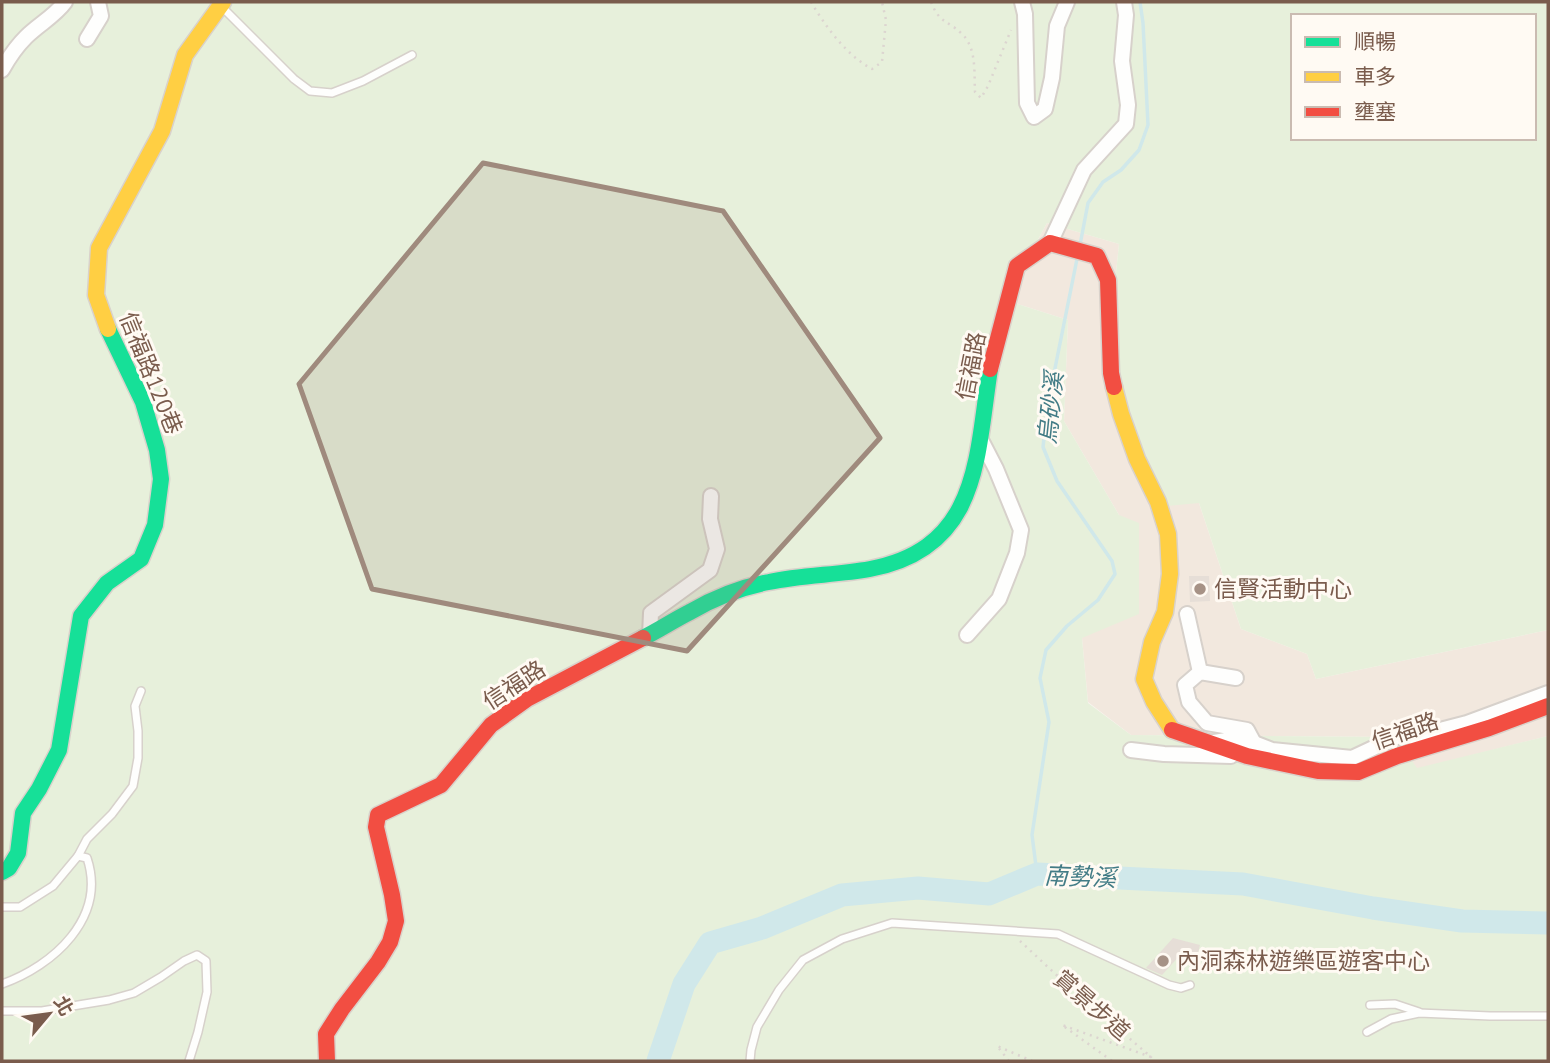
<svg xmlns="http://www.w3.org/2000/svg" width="1550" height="1063" font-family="'PT Sans','Noto Sans TC',sans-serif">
  <rect width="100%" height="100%" fill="#f9f5f0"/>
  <polygon fill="#f2e8de" points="1047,223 1119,244 1106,369 1199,503 1241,629 1307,654 1316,679 1548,630 1548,736 1417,769 1394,737 1131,735 1088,702 1082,638 1119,515 1064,421 1068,320 1005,300"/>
  <path fill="#e7f0db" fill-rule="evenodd" d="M2,2h1546v628l-232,49 -9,-25 -66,-25 -42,-126 -43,4 -50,-138 13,-125 -72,-21 -42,77 63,20 -4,101 55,94 20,8v91l-57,24 6,65 43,32 264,2 22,31 131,-32v325h-1546zM1293,16h241v122h-241z"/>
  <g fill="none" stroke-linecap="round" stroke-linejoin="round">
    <g stroke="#d0e8ea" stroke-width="3.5">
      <polyline points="1080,245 1088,203 1103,182 1121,170 1139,150 1148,125 1143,23 1140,2"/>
      <polyline points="1037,874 1032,835 1049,722 1040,678 1046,650 1067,626 1098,600 1115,574 1112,561 1057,481 1043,447 1048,403 1077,259"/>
    </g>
    <polyline stroke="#d0e8ea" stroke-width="23" points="658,1061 684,984 710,943 762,928 842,895 918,888 989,894 1037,874 1243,884 1373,908 1462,921 1548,923"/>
  </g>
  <g fill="#e6ded7">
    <polygon points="1189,576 1209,576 1210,601 1190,602"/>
    <polygon points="1173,938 1200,945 1197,957 1182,953 1162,975 1146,968"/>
  </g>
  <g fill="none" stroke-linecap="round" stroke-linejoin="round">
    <g stroke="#d7d1cb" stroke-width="10">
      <g id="lane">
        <polyline points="222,7 294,79 310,91 332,93 363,81 412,55"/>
        <polyline points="78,856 87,839 112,814 133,786 138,758 138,731 135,706 141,691"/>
        <path d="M2,907h18l33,-21 25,-30 9,2c20,60 -34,108 -85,126"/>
        <polyline points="1370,1005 1395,1004 1419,1012"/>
        <polyline points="2,1011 42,1011 109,1000 134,993 161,977 184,961 197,955 206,961 207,992 198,1032 189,1061"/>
        <polyline points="1367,1032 1391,1019 1419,1013 1490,1016 1548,1016"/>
        <polyline points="750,1061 751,1050 757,1027 779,990 803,960 842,939 892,923 1058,934 1169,985 1181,988 1190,985"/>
      </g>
    </g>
    <g stroke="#d7d1cb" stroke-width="18">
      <g id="street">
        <polyline points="1022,2 1025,14 1027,103 1034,117 1045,109 1052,78 1057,26 1067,2"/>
        <polyline points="87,39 101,16 98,2"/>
        <path d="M2,70c6,-11 15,-24 24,-33 13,-13 29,-21 39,-35"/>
        <polyline points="1050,243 1084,170 1126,124 1128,105 1122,61 1126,15 1124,2"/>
        <polyline points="1187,614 1200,672"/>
        <polyline points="650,635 651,613 710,570 717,549 710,519 711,496"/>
        <polyline points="967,635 999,599 1017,553 1021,530 996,469 981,440"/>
        <polyline points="1214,742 1233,739 1254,743 1247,730 1207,723 1189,702 1185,685 1200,672 1236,678"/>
        <polyline points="1254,743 1272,750 1352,758 1403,734 1413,737 1467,723 1548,693"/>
        <polyline points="1131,750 1164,754 1231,756"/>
      </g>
    </g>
    <g stroke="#d9d2cb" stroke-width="19">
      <g id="fast">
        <path d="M643,638c16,-8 31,-18 47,-26 24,-14 52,-25 79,-30 33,-7 68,-7 101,-13 110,-21 106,-111 120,-200"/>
        <polyline points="2,872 9,868 18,853 23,813 39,789 59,750 81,616 107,583 141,559 155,525 161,479 157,450 143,402 108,329"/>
      </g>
    </g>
    <g stroke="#d9d2cb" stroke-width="19">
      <g id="slow">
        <polyline points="108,329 96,295 99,248 162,131 185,55 223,2"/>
        <polyline points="1114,387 1121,414 1137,459 1158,502 1168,534 1170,574 1165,612 1152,642 1144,679 1154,702 1172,730"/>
      </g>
    </g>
    <g stroke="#d9d2cb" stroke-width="19">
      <g id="jam">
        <polyline points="990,369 1017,266 1050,243 1097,256 1108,280 1111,373 1114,387"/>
        <polyline points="1172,730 1247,756 1318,771 1358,772 1397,756 1489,728 1548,706"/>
        <polyline points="327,1061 326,1034 342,1009 378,962 390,942 396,921 392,895 376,827 378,815 441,785 491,725 527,699 643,638"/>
      </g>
    </g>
    <g stroke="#dcd5d0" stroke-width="2.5" stroke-dasharray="2 5" stroke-linecap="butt">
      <path d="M811,2c15,25 35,53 61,67l10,-7 4,-42 -4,-18"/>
      <path d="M931,2c9,22 15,17 30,31 16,14 13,40 14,59l6,6 7,-12 23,-56"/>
      <polyline points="1020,941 1064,982 1151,1057 1062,1025 1112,1061"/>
      <polyline points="1009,1061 997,1046 1032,1061"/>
    </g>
    <use href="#lane" stroke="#fefefd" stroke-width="7"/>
    <use href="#street" stroke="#fefefd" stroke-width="14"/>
    <use href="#fast" stroke="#16e098" stroke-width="16"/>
    <use href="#slow" stroke="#ffcf43" stroke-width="16"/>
    <use href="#jam" stroke="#f24e42" stroke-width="16"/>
  </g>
  <path fill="#9f8a7d" fill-opacity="0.2" stroke="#9f8a7d" stroke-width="5" stroke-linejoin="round" d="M483,163l240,48 157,227 -193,213 -315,-62 -73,-205z"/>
  <g fill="#a69286" stroke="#fffaf3" stroke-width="2.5">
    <circle cx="1200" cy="589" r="7"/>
    <circle cx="1163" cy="961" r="7"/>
  </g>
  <g text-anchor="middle" stroke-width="6" stroke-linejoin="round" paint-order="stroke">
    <g font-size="23" fill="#7a5c4d" stroke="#fffaf3">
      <text transform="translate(971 366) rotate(-79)" y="8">信福路</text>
      <text transform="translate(151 373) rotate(68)" y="8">信福路120巷</text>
      <text transform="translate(514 685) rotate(-33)" y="8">信福路</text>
      <text transform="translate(1405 731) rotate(-19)" y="8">信福路</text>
      <text transform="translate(1092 1005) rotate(41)" y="8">賞景步道</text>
    </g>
    <g font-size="23" fill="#7a5c4d" stroke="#fffaf3" text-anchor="start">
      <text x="1214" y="597">信賢活動中心</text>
      <text x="1177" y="969">內洞森林遊樂區遊客中心</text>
    </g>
    <g font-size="24" font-style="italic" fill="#437c86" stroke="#fffaf3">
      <text transform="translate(1051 408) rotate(-84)" y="8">烏砂溪</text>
      <text transform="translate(1080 877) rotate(2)" y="8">南勢溪</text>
    </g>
  </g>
  <rect width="1550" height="1063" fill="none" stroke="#7a5c4d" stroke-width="7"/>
  <rect x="1291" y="14" width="245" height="126" fill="#fffaf3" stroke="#cabbb1" stroke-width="2"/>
  <rect x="1305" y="37" width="35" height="10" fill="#16e098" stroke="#cabbb1" stroke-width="2"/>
  <text x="1354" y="49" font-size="21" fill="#7a5c4d">順暢</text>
  <rect x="1305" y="72" width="35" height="10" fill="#ffcf43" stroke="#cabbb1" stroke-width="2"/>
  <text x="1354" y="84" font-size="21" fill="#7a5c4d">車多</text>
  <rect x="1305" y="107" width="35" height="10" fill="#f24e42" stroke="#cabbb1" stroke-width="2"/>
  <text x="1354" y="119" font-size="21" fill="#7a5c4d">壅塞</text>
  <g transform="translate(49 1014) rotate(61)" stroke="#fffaf3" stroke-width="5" paint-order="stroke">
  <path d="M0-5L12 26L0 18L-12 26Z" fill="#7a5c4d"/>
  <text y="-10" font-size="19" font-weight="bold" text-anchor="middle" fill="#7a5c4d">北</text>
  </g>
</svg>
